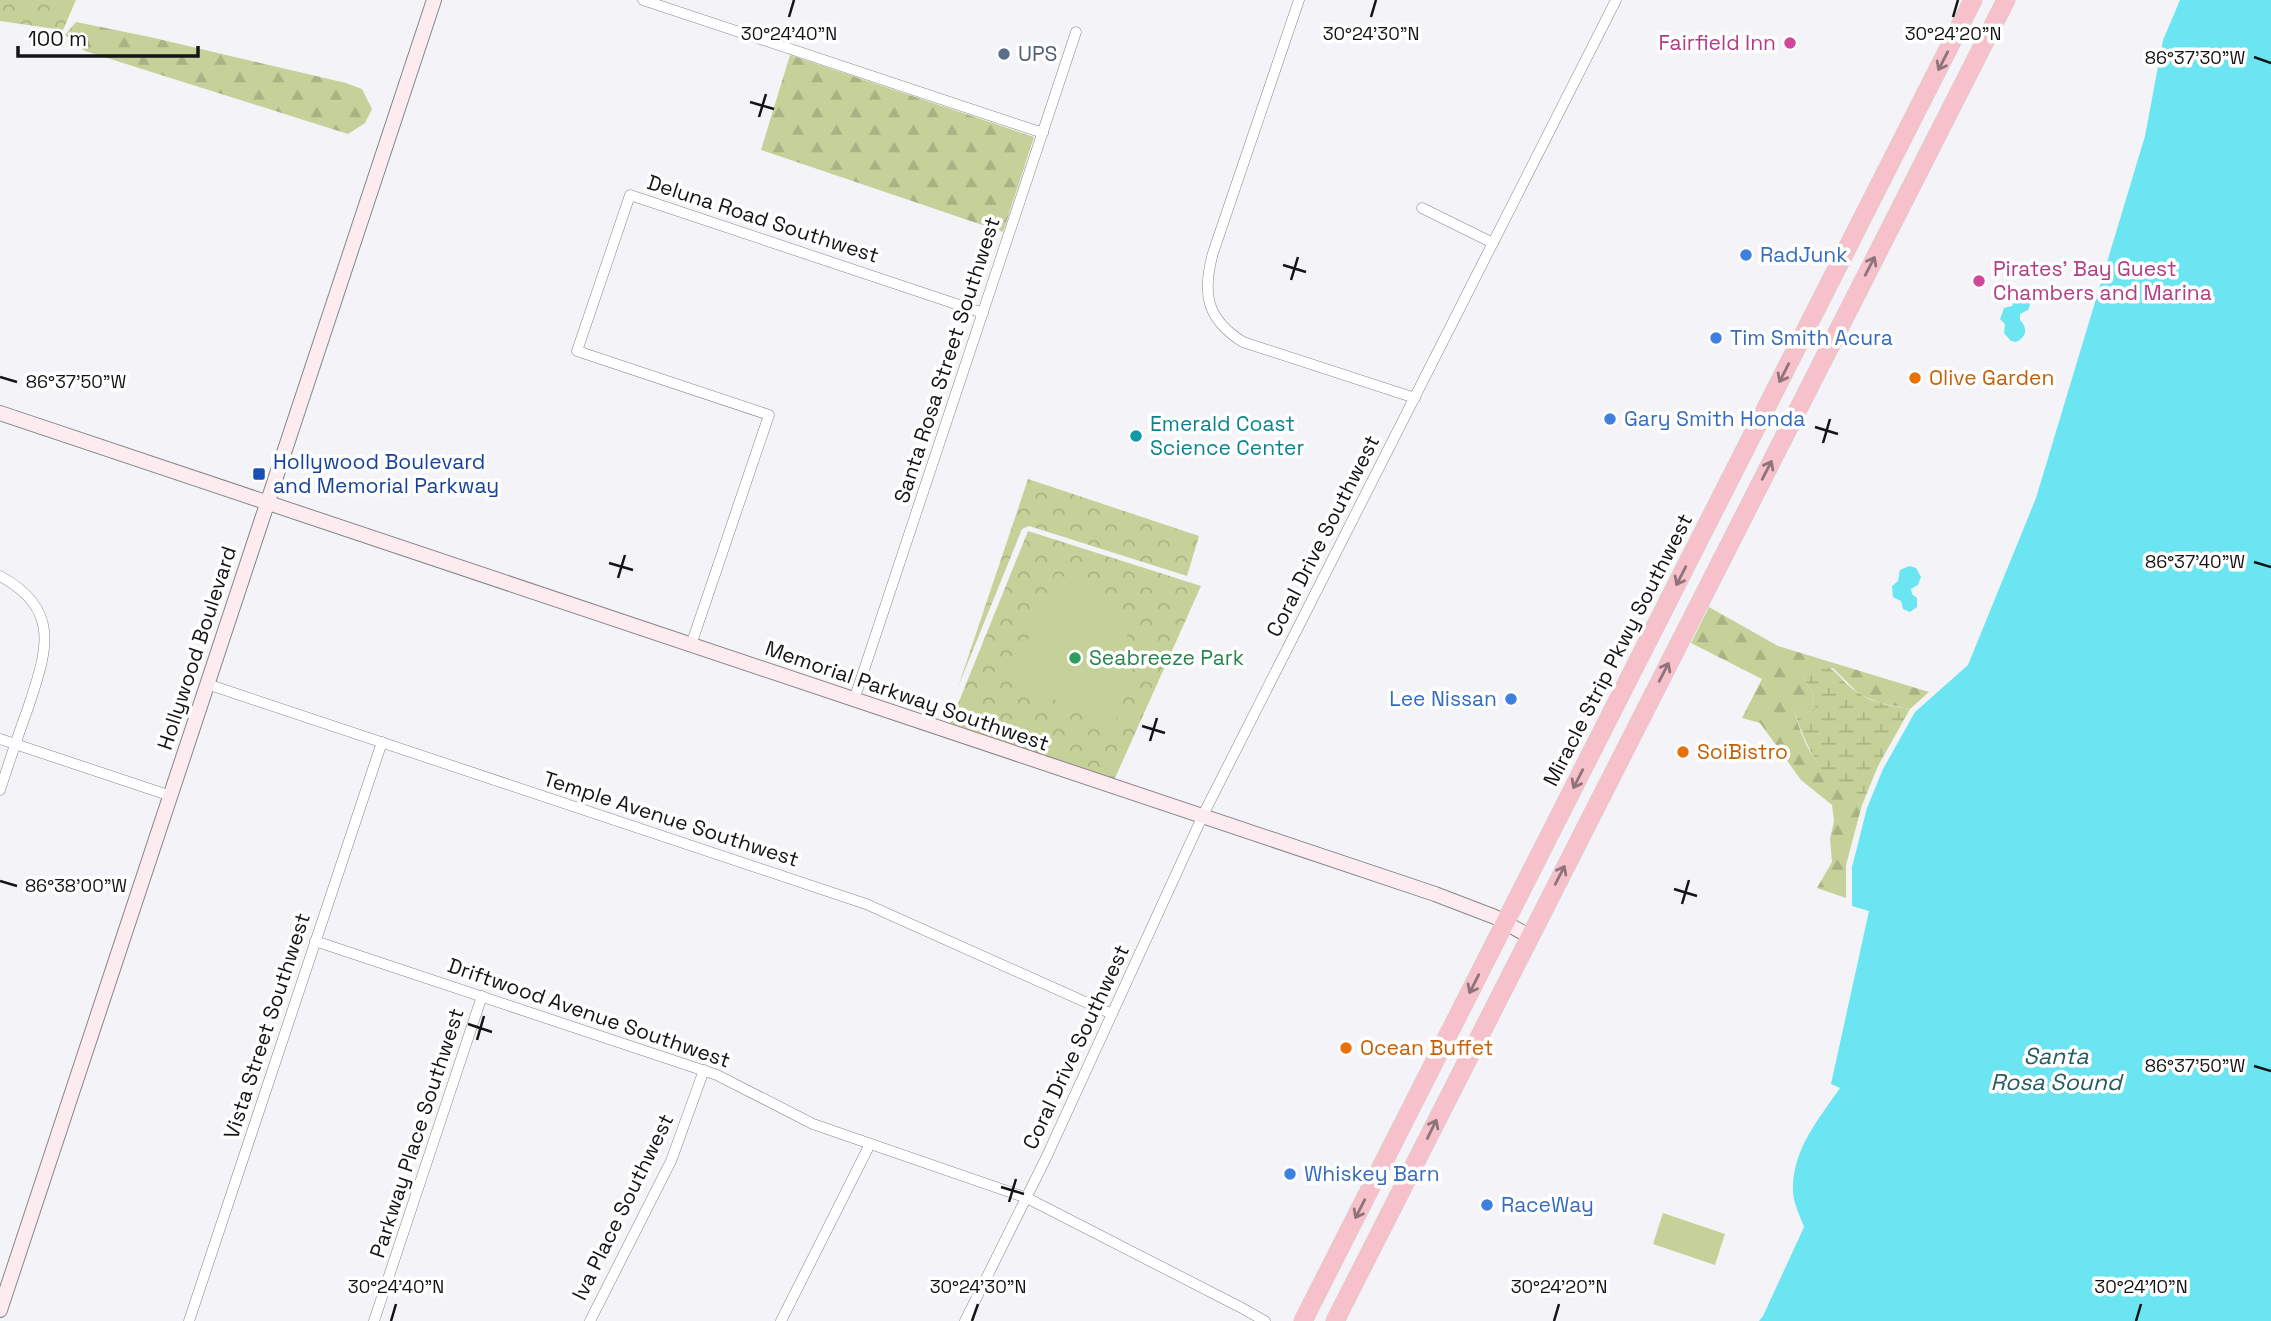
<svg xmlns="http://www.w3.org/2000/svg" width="2271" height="1321" font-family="'Space Grotesk',sans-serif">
  <defs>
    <pattern id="forest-firs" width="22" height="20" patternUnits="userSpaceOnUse" patternTransform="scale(1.75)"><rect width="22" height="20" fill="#c5d199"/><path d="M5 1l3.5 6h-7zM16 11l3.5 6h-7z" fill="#a8b383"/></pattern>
    <pattern id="wetland-marsh" width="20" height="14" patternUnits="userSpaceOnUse" patternTransform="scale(1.75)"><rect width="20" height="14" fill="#c5d199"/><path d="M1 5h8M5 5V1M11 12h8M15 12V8" fill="none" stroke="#a8b383"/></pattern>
    <pattern id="park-crowns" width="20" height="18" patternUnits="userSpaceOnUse" patternTransform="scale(1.75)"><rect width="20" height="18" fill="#c5d199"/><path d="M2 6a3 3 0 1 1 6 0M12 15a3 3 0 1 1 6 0" fill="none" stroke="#a8b383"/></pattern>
  </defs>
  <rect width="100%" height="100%" fill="#f4f4f8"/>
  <g fill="url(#forest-firs)">
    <polygon points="76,22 150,37 346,83 362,89 372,109 365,123 348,134 85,51 65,35"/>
    <polygon points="790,55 1034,137 1003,232 761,150"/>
    <path d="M1709,607l69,39 151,46 -19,17 -30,-6 -21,-9 -26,-26 -30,9 9,15 3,19 -7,1 -10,-3 -4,1c10,35 17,48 42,73 8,9 15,17 26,22l-16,60v33l-29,-10 15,-26 -2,-23 4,-18 -2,-16 -31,-25 -41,-57 -18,-5 20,-39 -71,-36z"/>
  </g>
  <path fill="url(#wetland-marsh)" d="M1807,663c32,2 28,14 50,29 15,11 35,14 53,17l-32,57 -16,39c-37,-18 -56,-57 -68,-95l4,-2 10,4 7,-2 -3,-18 -9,-15 -3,-10z"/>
  <g fill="url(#park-crowns)">
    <polygon points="0,0 76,0 63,30 0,21"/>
    <polygon points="1028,479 1199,536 1187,576 1029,526 1022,529 958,687"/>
    <polygon points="1028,531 1201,586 1111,787 947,731"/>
  </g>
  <g fill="#c5d199">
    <path d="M1055,574c77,24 92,80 59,149l-89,-35 -9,-20z"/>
    <polygon points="1663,1213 1725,1234 1715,1265 1653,1244"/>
  </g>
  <g fill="#6ce5f2">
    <path d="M2180,0h91v1321h-512l4,-5 41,-89c-4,-11 -11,-25 -11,-36 -1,-41 25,-71 47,-103l-9,-4 38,-173 -17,-5v-39l15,-59 16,-39 32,-57 53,-47 68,-167 109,-362 18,-96z"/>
    <path d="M2021,296l7,4 2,5 -2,5 -8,4v6c8,8 7,17 -4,22l-5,-1 -7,-8 1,-9 -5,-5 4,-11 8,-2 4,-8z"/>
    <polygon points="1909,566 1916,568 1921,577 1918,585 1911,589 1912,594 1917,598 1917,607 1910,612 1903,609 1901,601 1893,597 1892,586 1898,581 1900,570"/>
  </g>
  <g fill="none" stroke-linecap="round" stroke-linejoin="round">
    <g stroke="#86878a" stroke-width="11">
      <g id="street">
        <polyline points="643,0 1043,133"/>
        <path d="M1299,0l-86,253c-11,40 -7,66 30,89l172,56"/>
        <polyline points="1422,208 1493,243"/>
        <path d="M0,576c63,34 46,77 28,132 -10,27 -19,55 -28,82"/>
        <polyline points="691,645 769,415 577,351 630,195 983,313"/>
        <polyline points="207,684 866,904 1112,1014"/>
        <polyline points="854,700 1076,32"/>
        <polyline points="0,739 171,796"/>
        <polyline points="315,941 717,1075 813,1124 1027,1198 1240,1307 1265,1321"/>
        <polyline points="189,1321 382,742"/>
        <polyline points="374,1321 482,996"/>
        <polyline points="590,1321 671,1161 704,1070"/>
        <polyline points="781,1321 870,1144"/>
        <polyline points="965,1321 1046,1158 1204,813 1616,0"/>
      </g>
    </g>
    <g stroke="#86878a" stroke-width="16">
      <g id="secondary">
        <polyline points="0,413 1435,894 1495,917 1529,936"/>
        <polyline points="0,1310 434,0"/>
      </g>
    </g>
    <g stroke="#d0d0d0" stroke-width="19">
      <g id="highway">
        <polyline points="1303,1321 1973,0"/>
        <polyline points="1335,1321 2006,0"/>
      </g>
    </g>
    <use href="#street" stroke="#fff" stroke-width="10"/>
    <use href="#secondary" stroke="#fcecef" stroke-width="14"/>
    <use href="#highway" stroke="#f6c1cb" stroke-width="18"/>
  </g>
  <defs><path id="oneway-shaft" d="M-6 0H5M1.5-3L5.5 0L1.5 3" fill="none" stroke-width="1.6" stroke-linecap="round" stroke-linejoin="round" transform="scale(1.75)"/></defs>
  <g stroke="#90737a">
    <use href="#oneway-shaft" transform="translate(1943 61) rotate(117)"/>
    <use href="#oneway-shaft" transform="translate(1870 266) rotate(-63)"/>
    <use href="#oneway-shaft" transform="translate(1784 373) rotate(117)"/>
    <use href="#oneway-shaft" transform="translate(1767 470) rotate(-63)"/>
    <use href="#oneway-shaft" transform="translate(1681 576) rotate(117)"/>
    <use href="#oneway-shaft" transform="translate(1664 672) rotate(-63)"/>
    <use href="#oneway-shaft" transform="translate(1578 779) rotate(117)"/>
    <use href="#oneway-shaft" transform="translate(1560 875) rotate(-63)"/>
    <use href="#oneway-shaft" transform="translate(1474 984) rotate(117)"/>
    <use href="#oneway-shaft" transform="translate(1432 1129) rotate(-64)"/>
    <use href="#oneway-shaft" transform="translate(1360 1209) rotate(117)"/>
  </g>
  <path fill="none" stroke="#141416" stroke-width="2.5" d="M789,17l5,-17M1371,17l5,-17M1953,17l5,-17M2254,57l17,6M750,102l24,7M759,117l7,-23M1283,265l23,7M1291,280l7,-23M0,377l17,5M1815,427l23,7M1823,443l7,-24M2254,562l17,5M609,563l24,7M618,578l7,-23M1142,726l23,7M1150,741l7,-23M0,881l17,5M1674,889l23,7M1682,904l7,-24M468,1024l24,8M477,1040l7,-24M2254,1066l17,5M1001,1187l23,7M1009,1202l7,-23M391,1321l5,-17M972,1321l6,-17M1554,1321l5,-17M2136,1321l5,-17"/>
  <g fill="#d1479c" stroke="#fff" stroke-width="2.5">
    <circle cx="1790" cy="43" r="7"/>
    <circle cx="1979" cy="281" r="7"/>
  </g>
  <circle fill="#5c6f8a" stroke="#fff" stroke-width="2.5" cx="1004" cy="54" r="7"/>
  <g fill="#3f7fe0" stroke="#fff" stroke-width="2.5">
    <circle cx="1746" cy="255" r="7"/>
    <circle cx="1716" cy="338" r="7"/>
    <circle cx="1610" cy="419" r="7"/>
    <circle cx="1511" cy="699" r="7"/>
    <circle cx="1290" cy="1174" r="7"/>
    <circle cx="1487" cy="1205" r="7"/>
  </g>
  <g fill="#e8710a" stroke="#fff" stroke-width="2.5">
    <circle cx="1915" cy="378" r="7"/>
    <circle cx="1683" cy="752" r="7"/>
    <circle cx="1346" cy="1048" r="7"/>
  </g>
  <circle fill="#0f9aa8" stroke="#fff" stroke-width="2.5" cx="1136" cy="436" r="7"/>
  <rect fill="#1a4fb4" stroke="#fff" stroke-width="2.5" x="252" y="467" width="14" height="14" rx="3.5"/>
  <circle fill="#2e9e5b" stroke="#fff" stroke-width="2.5" cx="1075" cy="658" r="7"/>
  <g text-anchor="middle" stroke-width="7" stroke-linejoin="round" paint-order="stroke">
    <g font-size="21" fill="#b23c85" stroke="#fff" text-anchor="end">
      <text x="1776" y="50">Fairfield Inn</text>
      <text x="1993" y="276" text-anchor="start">Pirates' Bay Guest<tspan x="1993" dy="24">Chambers and Marina</tspan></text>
    </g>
    <g font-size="21" fill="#4e5e75" stroke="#fff" text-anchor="start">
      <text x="1018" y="61">UPS</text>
    </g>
    <g font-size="21" fill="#141416" stroke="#fff">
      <text transform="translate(763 219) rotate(18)" y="7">Deluna Road Southwest</text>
      <text transform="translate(947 360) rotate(-72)" y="7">Santa Rosa Street Southwest</text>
      <text transform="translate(1323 536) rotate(-63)" y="7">Coral Drive Southwest</text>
      <text transform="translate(197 648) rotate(-72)" y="7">Hollywood Boulevard</text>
      <text transform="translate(1618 650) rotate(-63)" y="7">Miracle Strip Pkwy Southwest</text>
      <text transform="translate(907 696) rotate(19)" y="7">Memorial Parkway Southwest</text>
      <text transform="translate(671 819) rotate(18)" y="7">Temple Avenue Southwest</text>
      <text transform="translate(589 1013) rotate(19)" y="7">Driftwood Avenue Southwest</text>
      <text transform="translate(267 1026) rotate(-72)" y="7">Vista Street Southwest</text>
      <text transform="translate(1076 1047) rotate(-65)" y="7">Coral Drive Southwest</text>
      <text transform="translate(417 1133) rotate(-72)" y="7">Parkway Place Southwest</text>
      <text transform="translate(623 1207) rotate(-64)" y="7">Iva Place Southwest</text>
    </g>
    <g font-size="21" fill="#366cbe" stroke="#fff" text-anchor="start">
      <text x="1760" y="262">RadJunk</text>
      <text x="1730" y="345">Tim Smith Acura</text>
      <text x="1624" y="426">Gary Smith Honda</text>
      <text x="1497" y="706" text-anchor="end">Lee Nissan</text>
      <text x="1304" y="1181">Whiskey Barn</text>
      <text x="1501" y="1212">RaceWay</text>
    </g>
    <g font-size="21" fill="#c56008" stroke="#fff" text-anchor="start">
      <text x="1929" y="385">Olive Garden</text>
      <text x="1697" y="759">SoiBistro</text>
      <text x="1360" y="1055">Ocean Buffet</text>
    </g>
    <g font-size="21" fill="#0d838f" stroke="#fff" text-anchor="start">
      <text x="1150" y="431">Emerald Coast<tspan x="1150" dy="24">Science Center</tspan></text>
    </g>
    <g font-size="21" fill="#164399" stroke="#fff" text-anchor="start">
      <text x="273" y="469">Hollywood Boulevard<tspan x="273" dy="24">and Memorial Parkway</tspan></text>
    </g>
    <g font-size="21" fill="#27864d" stroke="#fff" text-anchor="start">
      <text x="1089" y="665">Seabreeze Park</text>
    </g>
    <g font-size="23" font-style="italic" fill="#265b60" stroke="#fff">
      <text x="2056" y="1064">Santa<tspan x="2056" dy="26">Rosa Sound</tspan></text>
    </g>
  </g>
  <g font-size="18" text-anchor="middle" fill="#141416" stroke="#fff" stroke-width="7" stroke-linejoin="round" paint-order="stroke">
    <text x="789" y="40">30°24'40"N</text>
    <text x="1371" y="40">30°24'30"N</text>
    <text x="1953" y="40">30°24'20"N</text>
    <text x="2195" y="64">86°37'30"W</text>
    <text x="76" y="388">86°37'50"W</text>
    <text x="2195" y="568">86°37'40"W</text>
    <text x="76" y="892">86°38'00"W</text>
    <text x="2195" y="1072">86°37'50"W</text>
    <text x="396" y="1293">30°24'40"N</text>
    <text x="978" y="1293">30°24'30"N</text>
    <text x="1559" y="1293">30°24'20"N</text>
    <text x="2141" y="1293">30°24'10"N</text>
  </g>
  <path d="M18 46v10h180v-10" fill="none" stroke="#141416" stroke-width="3.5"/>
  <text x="28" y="46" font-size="21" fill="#141416" stroke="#ffffff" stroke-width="5" paint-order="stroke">100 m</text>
</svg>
